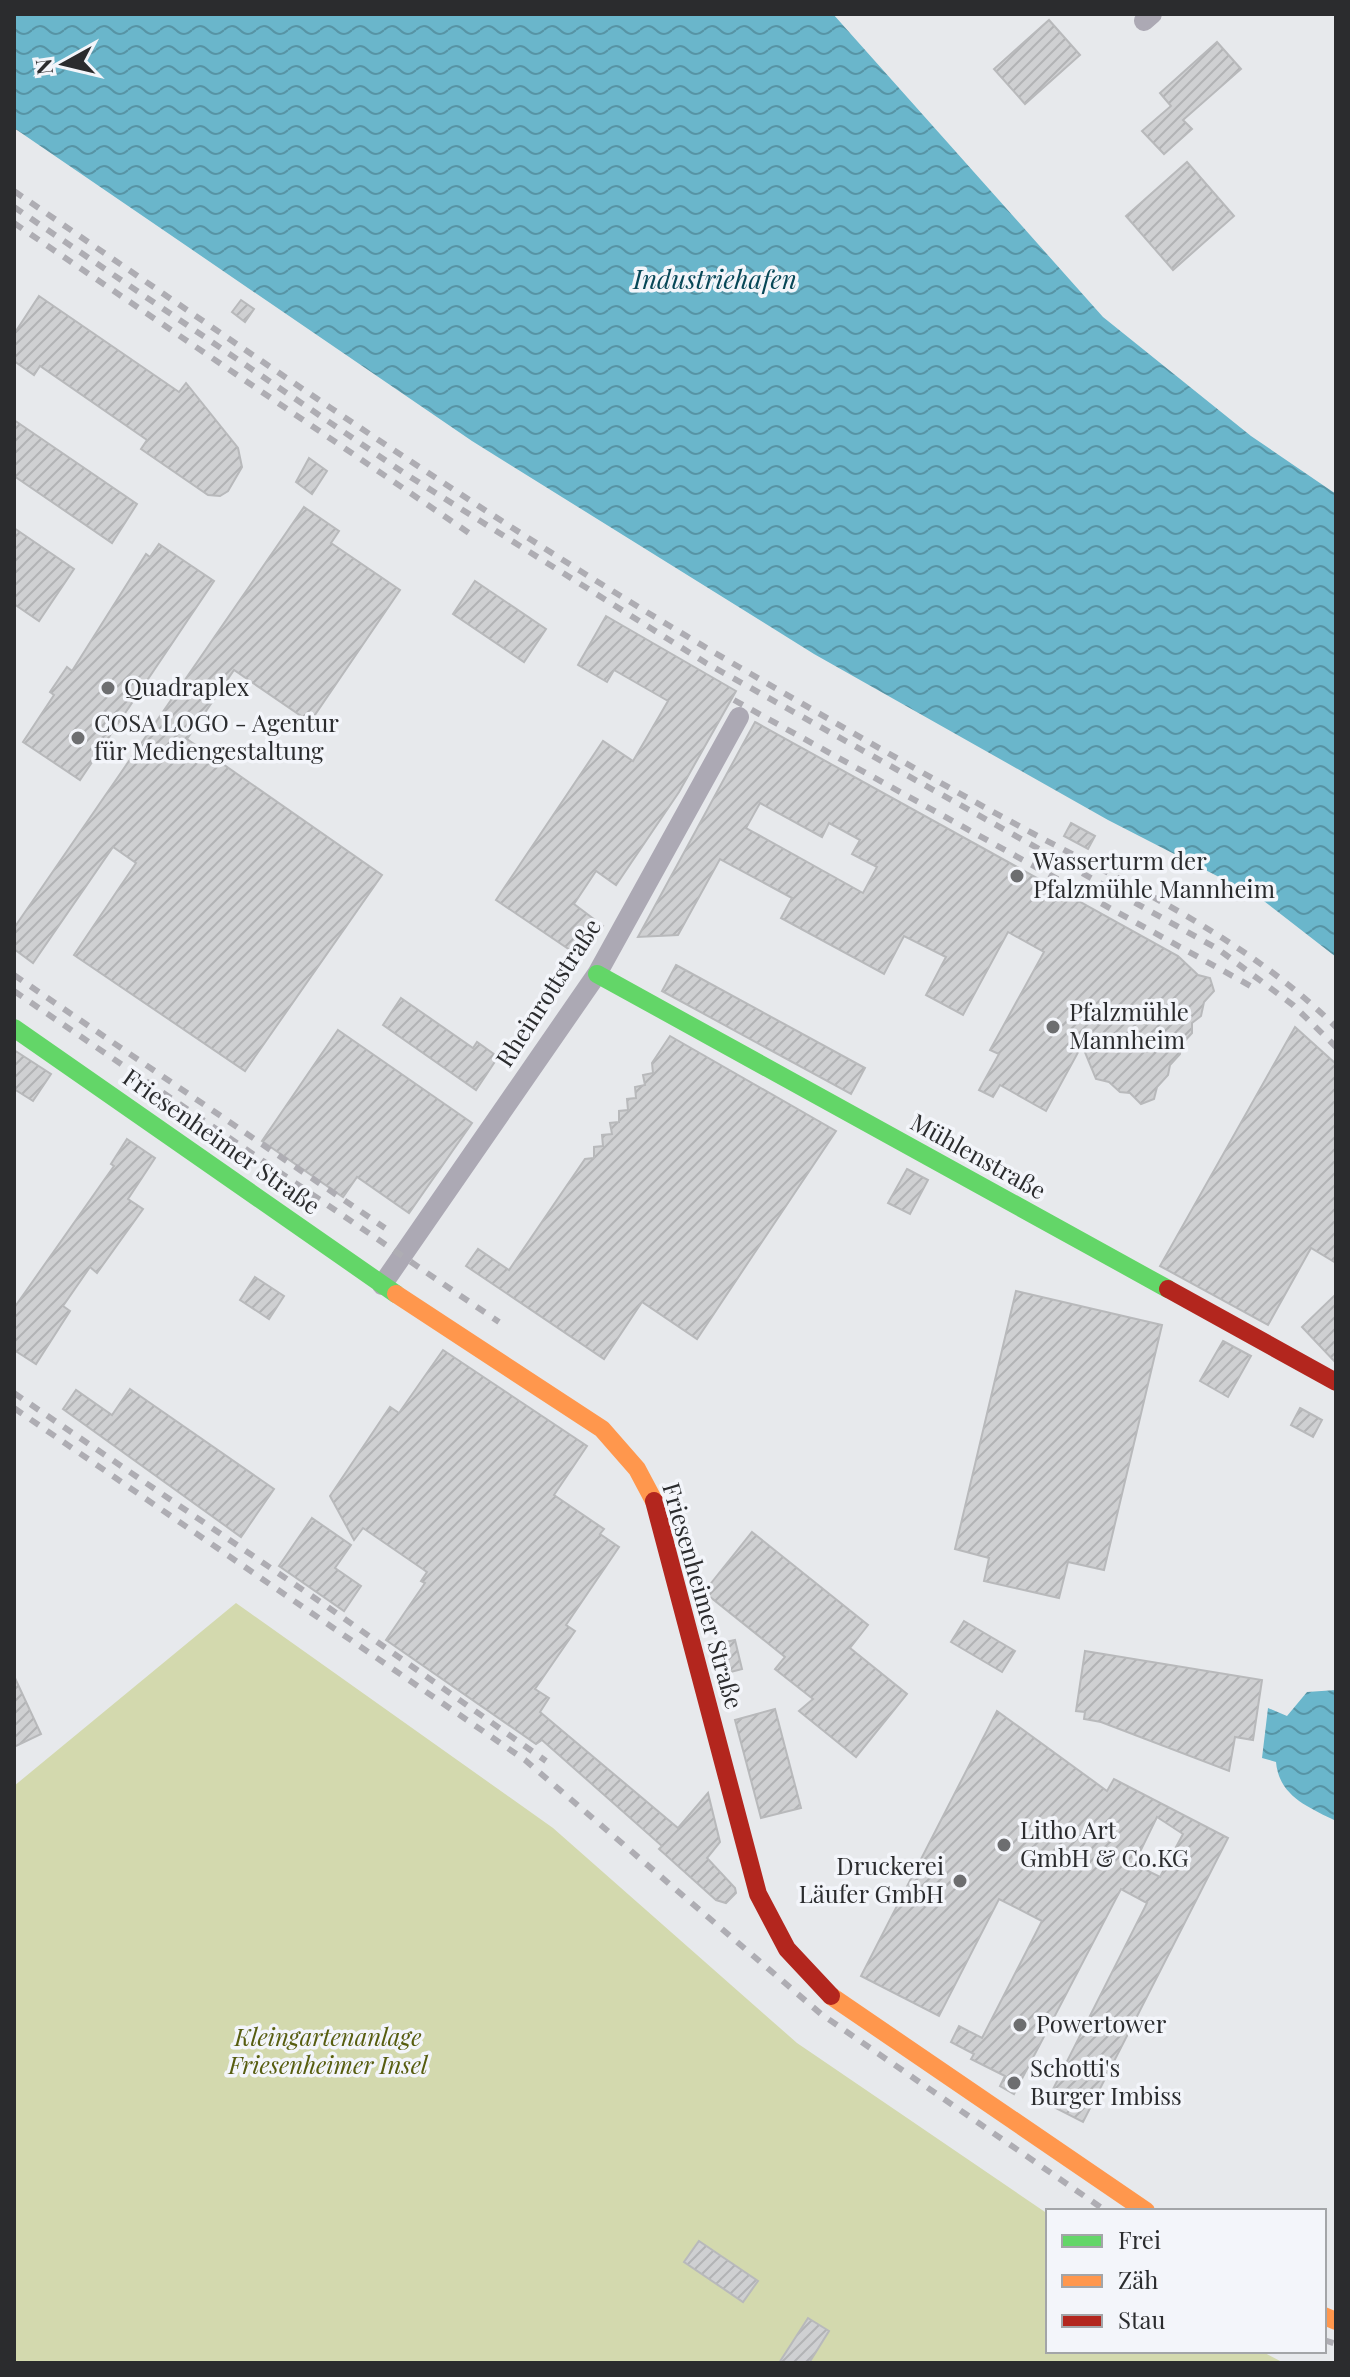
<svg xmlns="http://www.w3.org/2000/svg" width="1350" height="2377" font-family="'Playfair Display',serif">
  <defs>
    <pattern id="water-waves" width="16" height="10" patternUnits="userSpaceOnUse" patternTransform="scale(2)"><rect width="16" height="10" fill="#6ab6cb"/><path d="M0 5q4-4 8 0t8 0" fill="none" stroke="#5794a5"/></pattern>
    <pattern id="building-hatch" width="6" height="6" patternUnits="userSpaceOnUse" patternTransform="scale(2)"><rect width="6" height="6" fill="#cfd0d2"/><path d="M-1 1l2-2M0 6l6-6M5 7l2-2" fill="none" stroke="#b2b3b5"/></pattern>
  </defs>
  <rect width="100%" height="100%" fill="#e7e9ec"/>
  <polygon fill="#d3d9ae" points="236,1603 553,1828 797,2043 1048,2214 1048,2351 1261,2351 1284,2363 14,2363 14,1786"/>
  <g fill="url(#water-waves)">
    <polygon points="14,14 833,14 1103,317 1251,436 1336,494 1336,957 1260,898 1108,820 814,654 472,441 14,128"/>
    <path d="M1336,1690v131c-28,-14 -57,-25 -60,-59l-14,-4 6,-50 19,8 20,-24z"/>
  </g>
  <g fill="url(#building-hatch)" stroke="#b8b9bb" stroke-width="2" fill-rule="evenodd">
    <polygon points="1049,20 1080,55 1025,104 994,69"/>
    <polygon points="1217,42 1241,69 1183,120 1192,129 1164,154 1142,131 1171,106 1160,93"/>
    <polygon points="1187,162 1234,216 1173,270 1126,216"/>
    <polygon points="39,296 179,392 186,383 238,448 242,467 228,491 220,496 208,495 141,449 147,440 40,366 34,375 14,361 14,334"/>
    <polygon points="241,300 254,309 245,322 232,312"/>
    <polygon points="14,420 137,504 112,543 14,476"/>
    <polygon points="309,458 327,471 312,494 296,482"/>
    <polygon points="304,507 339,531 331,543 400,590 310,722 234,670 187,739 382,875 245,1071 74,955 136,863 113,847 33,963 14,949 14,928"/>
    <polygon points="14,528 74,569 39,621 14,604"/>
    <polygon points="159,544 214,581 80,780 23,742 54,695 50,692 67,667 72,671 146,554 150,557"/>
    <polygon points="475,581 546,629 524,662 453,614"/>
    <polygon points="606,616 736,691 679,792 616,885 596,871 574,904 603,926 582,958 496,900 603,741 633,761 668,701 614,670 607,682 578,665"/>
    <path d="M755,722l423,234 20,19 12,3 4,13 -10,11 -3,14 -9,7v10l-11,12 -1,9 -10,11 -2,10 -11,12 -3,12 -13,5 -11,-11 -10,-1 -11,-10 -13,-3 -14,-34 -36,66 -46,-26 -7,12 -14,-7 20,-36 -9,-4 54,-98 -36,-20 -45,83 -37,-20 20,-38 -42,-21 -20,38 -103,-56 11,-20 -72,-39 -42,76 -40,2zM760,803l62,34 7,-14 31,17 -8,14 25,13 -14,26 -117,-65z"/>
    <polygon points="1071,823 1095,836 1088,849 1064,836"/>
    <polygon points="676,965 865,1068 851,1094 662,991"/>
    <polygon points="401,998 473,1048 477,1042 498,1057 476,1090 383,1025"/>
    <polygon points="1295,1027 1336,1064 1336,1263 1311,1248 1268,1325 1160,1266"/>
    <polygon points="338,1030 472,1123 409,1213 357,1177 343,1197 262,1141"/>
    <polygon points="670,1036 836,1131 697,1339 642,1302 604,1359 466,1266 478,1249 509,1270 585,1159 594,1158 594,1147 603,1146 602,1135 612,1134 610,1123 619,1122 619,1111 628,1110 627,1099 636,1098 635,1087 645,1085 643,1075 653,1073 652,1063"/>
    <polygon points="14,1050 51,1074 33,1101 14,1089"/>
    <polygon points="127,1139 155,1158 128,1199 143,1209 97,1273 90,1267 63,1306 70,1311 36,1364 14,1350 14,1308 114,1166 111,1164"/>
    <polygon points="907,1169 928,1180 910,1214 888,1203"/>
    <polygon points="255,1277 284,1296 269,1319 240,1300"/>
    <polygon points="1016,1291 1162,1325 1104,1570 1068,1562 1059,1598 984,1581 989,1558 955,1549"/>
    <polygon points="1336,1294 1336,1363 1302,1327"/>
    <polygon points="1223,1341 1251,1356 1228,1397 1200,1381"/>
    <polygon points="443,1350 587,1446 554,1495 604,1529 600,1534 619,1547 566,1625 575,1631 535,1689 549,1698 540,1712 678,1828 708,1793 720,1842 707,1858 735,1888 736,1893 726,1903 716,1900 659,1849 662,1846 542,1740 536,1744 386,1640 425,1583 421,1581 427,1572 363,1528 354,1540 330,1496 390,1407 399,1413"/>
    <polygon points="130,1389 274,1489 241,1537 63,1409 76,1390 112,1415"/>
    <polygon points="1300,1408 1322,1420 1313,1437 1291,1425"/>
    <polygon points="312,1518 351,1545 335,1568 361,1586 344,1611 279,1566"/>
    <polygon points="752,1532 868,1625 850,1648 907,1694 856,1757 799,1711 813,1699 775,1669 785,1657 704,1592"/>
    <polygon points="964,1621 1015,1651 1002,1672 951,1642"/>
    <polygon points="735,1640 742,1669 723,1674 716,1644"/>
    <polygon points="1085,1651 1262,1680 1253,1740 1235,1737 1229,1771 1101,1722 1084,1719 1085,1712 1076,1711"/>
    <polygon points="14,1676 41,1734 14,1747"/>
    <polygon points="775,1709 801,1808 761,1818 735,1720"/>
    <path d="M997,1711l110,80 7,-12 114,59 -145,284 -37,-19 101,-200 -26,-14 -107,205 -14,-8 5,-10 -34,-17 3,-5 -23,-12 8,-16 23,12 60,-117 -43,-22 -60,117 -78,-40zM1157,1817l26,17 -23,43 -26,-13z"/>
    <polygon points="699,2241 758,2281 743,2302 684,2262"/>
    <polygon points="808,2318 829,2331 809,2363 779,2363"/>
  </g>
  <g fill="none" stroke-linecap="round" stroke-linejoin="round">
    <g stroke="#aca9b4" stroke-width="20">
      <polyline points="1144,21 1152,14"/>
      <polyline points="382,1285 597,974 739,717"/>
    </g>
    <g stroke="#63d668" stroke-width="18">
      <polyline points="597,974 1168,1289"/>
      <polyline points="14,1028 396,1294"/>
    </g>
    <g stroke="#ff974d" stroke-width="18">
      <polyline points="396,1294 602,1429 637,1469 654,1501"/>
      <polyline points="831,1996 1146,2211"/>
      <polyline points="1324,2316 1336,2321"/>
    </g>
    <g stroke="#b3261e" stroke-width="18">
      <polyline points="1168,1289 1336,1382"/>
      <polyline points="654,1501 758,1894 787,1949 831,1996"/>
    </g>
    <g stroke="#aeadb3" stroke-width="6" stroke-dasharray="10 10" stroke-linecap="butt">
      <path d="M14,191c242,166 483,336 737,483 93,54 186,108 281,159 106,56 217,108 304,194"/>
      <polyline points="14,207 404,473 706,663 1218,949 1293,1005 1336,1047"/>
      <polyline points="14,223 469,533"/>
      <polyline points="734,700 1256,989"/>
      <polyline points="14,975 385,1228"/>
      <polyline points="14,991 499,1322"/>
      <polyline points="14,1393 325,1605 546,1761"/>
      <polyline points="14,1408 525,1760 821,2014 1106,2211"/>
      <polyline points="1324,2340 1336,2344"/>
    </g>
  </g>
  <g fill="#6d6e70" stroke="#f3f5fa" stroke-width="3">
    <circle cx="108" cy="688" r="8"/>
    <circle cx="78" cy="738" r="8"/>
    <circle cx="1017" cy="876" r="8"/>
    <circle cx="1053" cy="1027" r="8"/>
    <circle cx="1004" cy="1845" r="8"/>
    <circle cx="960" cy="1881" r="8"/>
    <circle cx="1020" cy="2025" r="8"/>
    <circle cx="1014" cy="2083" r="8"/>
  </g>
  <g text-anchor="middle" stroke-width="7" stroke-linejoin="round" paint-order="stroke">
    <g font-size="24" fill="#2b2c2e" stroke="#f3f5fa" text-anchor="start">
      <text x="124" y="696">Quadraplex</text>
      <text x="94" y="732">COSA LOGO - Agentur<tspan x="94" dy="28">für Mediengestaltung</tspan></text>
      <text x="1033" y="870">Wasserturm der<tspan x="1033" dy="28">Pfalzmühle Mannheim</tspan></text>
      <text x="1069" y="1021">Pfalzmühle<tspan x="1069" dy="28">Mannheim</tspan></text>
      <text x="1020" y="1839">Litho Art<tspan x="1020" dy="28">GmbH &amp; Co.KG</tspan></text>
      <text x="944" y="1875" text-anchor="end">Druckerei<tspan x="944" dy="28">Läufer GmbH</tspan></text>
      <text x="1036" y="2033">Powertower</text>
      <text x="1030" y="2077">Schotti's<tspan x="1030" dy="28">Burger Imbiss</tspan></text>
    </g>
    <g font-size="24" fill="#2b2c2e" stroke="#f3f5fa">
      <text transform="translate(549 993) rotate(-57)" y="8">Rheinrottstraße</text>
      <text transform="translate(221 1142) rotate(35)" y="8">Friesenheimer Straße</text>
      <text transform="translate(978 1157) rotate(29)" y="8">Mühlenstraße</text>
      <text transform="translate(702 1596) rotate(74)" y="8">Friesenheimer Straße</text>
    </g>
    <g font-size="24" font-style="italic" fill="#575d10" stroke="#f3f5fa">
      <text x="328" y="2046">Kleingartenanlage<tspan x="328" dy="28">Friesenheimer Insel</tspan></text>
    </g>
    <g font-size="26" font-style="italic" fill="#074757" stroke="#f3f5fa">
      <text x="715" y="289">Industriehafen</text>
    </g>
  </g>
  <rect width="1350" height="2377" fill="none" stroke="#2b2c2e" stroke-width="32"/>
  <rect x="1046" y="2209" width="280" height="144" fill="#f3f5fa" stroke="#a3a5a8" stroke-width="2"/>
  <rect x="1062" y="2235" width="40" height="12" fill="#63d668" stroke="#a3a5a8" stroke-width="2"/>
  <text x="1118" y="2249" font-size="24" fill="#2b2c2e">Frei</text>
  <rect x="1062" y="2275" width="40" height="12" fill="#ff974d" stroke="#a3a5a8" stroke-width="2"/>
  <text x="1118" y="2289" font-size="24" fill="#2b2c2e">Zäh</text>
  <rect x="1062" y="2315" width="40" height="12" fill="#b3261e" stroke="#a3a5a8" stroke-width="2"/>
  <text x="1118" y="2329" font-size="24" fill="#2b2c2e">Stau</text>
  <g transform="translate(64 64) rotate(262)" stroke="#f3f5fa" stroke-width="6" paint-order="stroke">
  <path d="M0-6L14 30L0 20L-14 30Z" fill="#2b2c2e"/>
  <text y="-12" font-size="22" font-weight="bold" text-anchor="middle" fill="#2b2c2e">N</text>
  </g>
</svg>
